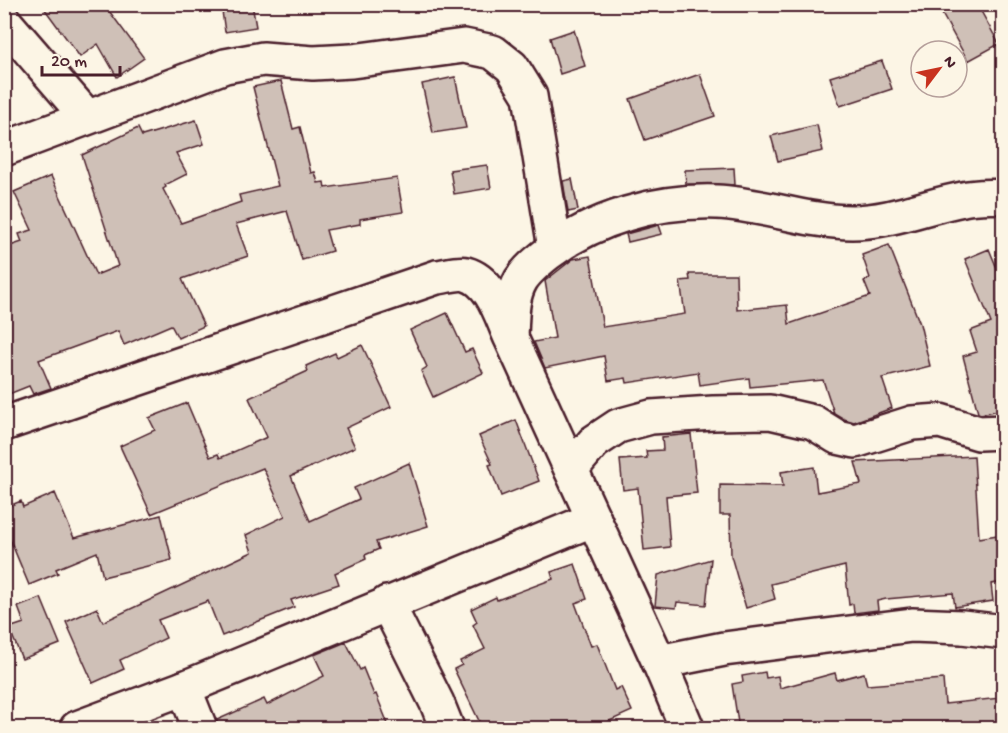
<svg xmlns="http://www.w3.org/2000/svg" width="1008" height="733" font-family="'Gochi Hand',sans-serif">
  <rect width="100%" height="100%" fill="#fcf5e5"/>
  <filter id="ink" filterUnits="userSpaceOnUse"><feTurbulence type="fractalNoise" baseFrequency=".0167" numOctaves="2"/><feDisplacementMap in="SourceGraphic" scale="12" xChannelSelector="R" yChannelSelector="G"/><feConvolveMatrix kernelMatrix="1 2 1 2 8 2 1 2 1" color-interpolation-filters="sRGB"/></filter>
  <g filter="url(#ink)">
    <g fill="#cfc0b7" stroke="#4a1f2b" stroke-width="1.5">
      <polygon points="41,4 104,4 144,58 117,77 98,44 80,57"/>
      <polygon points="221,4 252,4 256,27 225,32"/>
      <polygon points="954,4 977,4 999,44 968,61 941,12"/>
      <polygon points="574,30 585,66 560,74 550,38"/>
      <polygon points="882,61 892,89 840,106 830,77"/>
      <polygon points="700,74 715,116 645,140 630,99"/>
      <polygon points="455,77 466,128 433,133 422,84"/>
      <polygon points="281,81 293,129 300,127 311,173 315,172 318,183 324,182 325,188 397,178 403,212 360,219 360,224 326,230 332,251 302,260 287,211 236,224 248,256 182,279 204,326 178,338 171,325 124,345 118,331 39,360 51,388 33,394 29,386 4,396 4,248 22,242 19,234 32,230 14,192 51,176 96,275 118,266 82,155 138,128 142,136 196,120 204,144 176,153 187,174 165,185 166,187 163,189 181,223 241,202 239,195 278,186 253,87"/>
      <polygon points="817,125 823,151 778,161 771,136"/>
      <polygon points="487,165 491,188 454,194 450,170"/>
      <polygon points="734,168 735,185 686,184 685,170"/>
      <polygon points="572,179 578,210 568,212 563,181"/>
      <polygon points="659,225 662,234 628,242 626,234"/>
      <polygon points="889,245 920,324 930,366 882,378 892,408 854,422 844,419 834,413 823,380 750,387 749,378 700,385 698,372 627,383 626,378 608,381 604,356 545,368 534,342 555,338 545,281 573,259 590,256 603,327 685,314 680,281 690,280 689,274 736,274 737,310 787,305 789,324 870,296 864,281 870,278 862,255"/>
      <polygon points="989,249 1004,285 1004,409 981,414 978,413 963,356 977,352 970,331 991,323 965,259"/>
      <polygon points="447,313 465,352 472,349 483,373 433,397 421,371 427,367 410,330"/>
      <polygon points="362,345 391,407 346,428 355,447 291,476 310,521 359,499 354,488 409,463 428,526 376,542 379,549 365,555 366,559 335,573 339,584 291,600 294,607 222,636 208,601 158,620 166,638 120,660 124,669 93,683 66,622 97,608 103,622 252,552 246,535 285,516 263,468 151,514 120,446 155,430 149,418 187,403 210,457 218,454 220,458 267,437 249,398 308,371 306,366 335,353 337,357"/>
      <polygon points="516,420 539,481 501,496 489,465 492,464 479,436"/>
      <polygon points="691,434 697,493 666,496 670,547 644,550 638,488 623,490 620,460 647,458 646,451 663,450 662,437"/>
      <polygon points="974,456 979,538 1004,534 1004,582 991,584 993,601 955,607 953,593 886,599 877,601 878,610 854,613 853,604 849,605 845,566 771,584 775,599 746,608 731,556 730,515 720,515 720,485 783,486 781,472 814,467 817,492 861,484 855,462"/>
      <polygon points="55,493 74,538 161,515 172,560 103,577 97,552 56,569 58,573 29,585 4,525 4,508 21,501 23,507"/>
      <polygon points="711,559 706,605 677,602 676,608 655,606 658,575"/>
      <polygon points="575,564 587,599 575,603 591,646 597,644 615,690 621,687 632,711 592,729 483,729 454,669 462,665 460,661 485,649 473,625 477,622 471,609 496,597 497,600 553,579 551,572"/>
      <polygon points="41,598 60,644 22,659 9,628 24,623 18,607"/>
      <polygon points="346,642 360,670 363,668 374,695 376,694 390,729 218,729 217,720 264,699 267,705 324,676 314,655"/>
      <polygon points="765,672 766,678 778,676 780,688 835,673 837,680 864,673 867,685 943,679 945,704 1000,698 1003,729 739,729 732,684 743,682 742,676"/>
    </g>
    <g fill="none" stroke-linecap="round" stroke-linejoin="round">
      <g stroke="#4a1f2b" stroke-width="38">
        <g id="minor">
          <polyline points="4,21 87,117"/>
          <polyline points="4,149 225,66 263,59 313,63 352,61 464,46 493,52 512,67 530,96 555,248"/>
          <path d="M511,337c1,-19 0,-40 10,-57 6,-10 16,-18 26,-26 47,-36 110,-54 170,-52 45,2 89,20 135,20 38,0 74,-16 111,-23 13,-3 27,-2 41,-3"/>
          <path d="M4,424l433,-147c9,-1 21,-5 29,-3 26,7 35,42 45,64l148,324 28,66"/>
          <polyline points="571,469 594,442 618,426 651,417 713,413 770,412 813,422 837,437 855,441 912,423 940,421 979,433 1004,432"/>
          <polyline points="387,603 437,703 447,728"/>
          <polyline points="659,662 724,649 912,625 962,627 1004,632"/>
          <polyline points="184,688 200,728"/>
          <polyline points="77,728 184,688 594,519"/>
        </g>
      </g>
      <use href="#minor" stroke="#fcf5e5" stroke-width="33"/>
    </g>
  </g>
  <rect width="1008" height="733" fill="none" stroke="#fcf5e5" stroke-width="24"/>
  <rect x="12" y="12" width="984" height="709" fill="none" stroke="#4a1f2b" stroke-width="2" filter="url(#ink)"/>
  <g transform="translate(939 69) rotate(58)"><circle r="28" fill="#fcf5e5" stroke="#b59f9b" stroke-width="1.5"/>
  <path d="M0-4.5L10 22L0 15L-10 22Z" fill="#c8321e"/>
  <text y="-9" font-size="16" font-weight="bold" text-anchor="middle" fill="#4a1f2b">N</text>
  </g>
  <path d="M42 66v9h78v-9" fill="none" stroke="#4a1f2b" stroke-width="3"/>
  <text x="51" y="66" font-size="18" fill="#4a1f2b" stroke="#fcf5e5" stroke-width="4.5" paint-order="stroke">20 m</text>
</svg>
